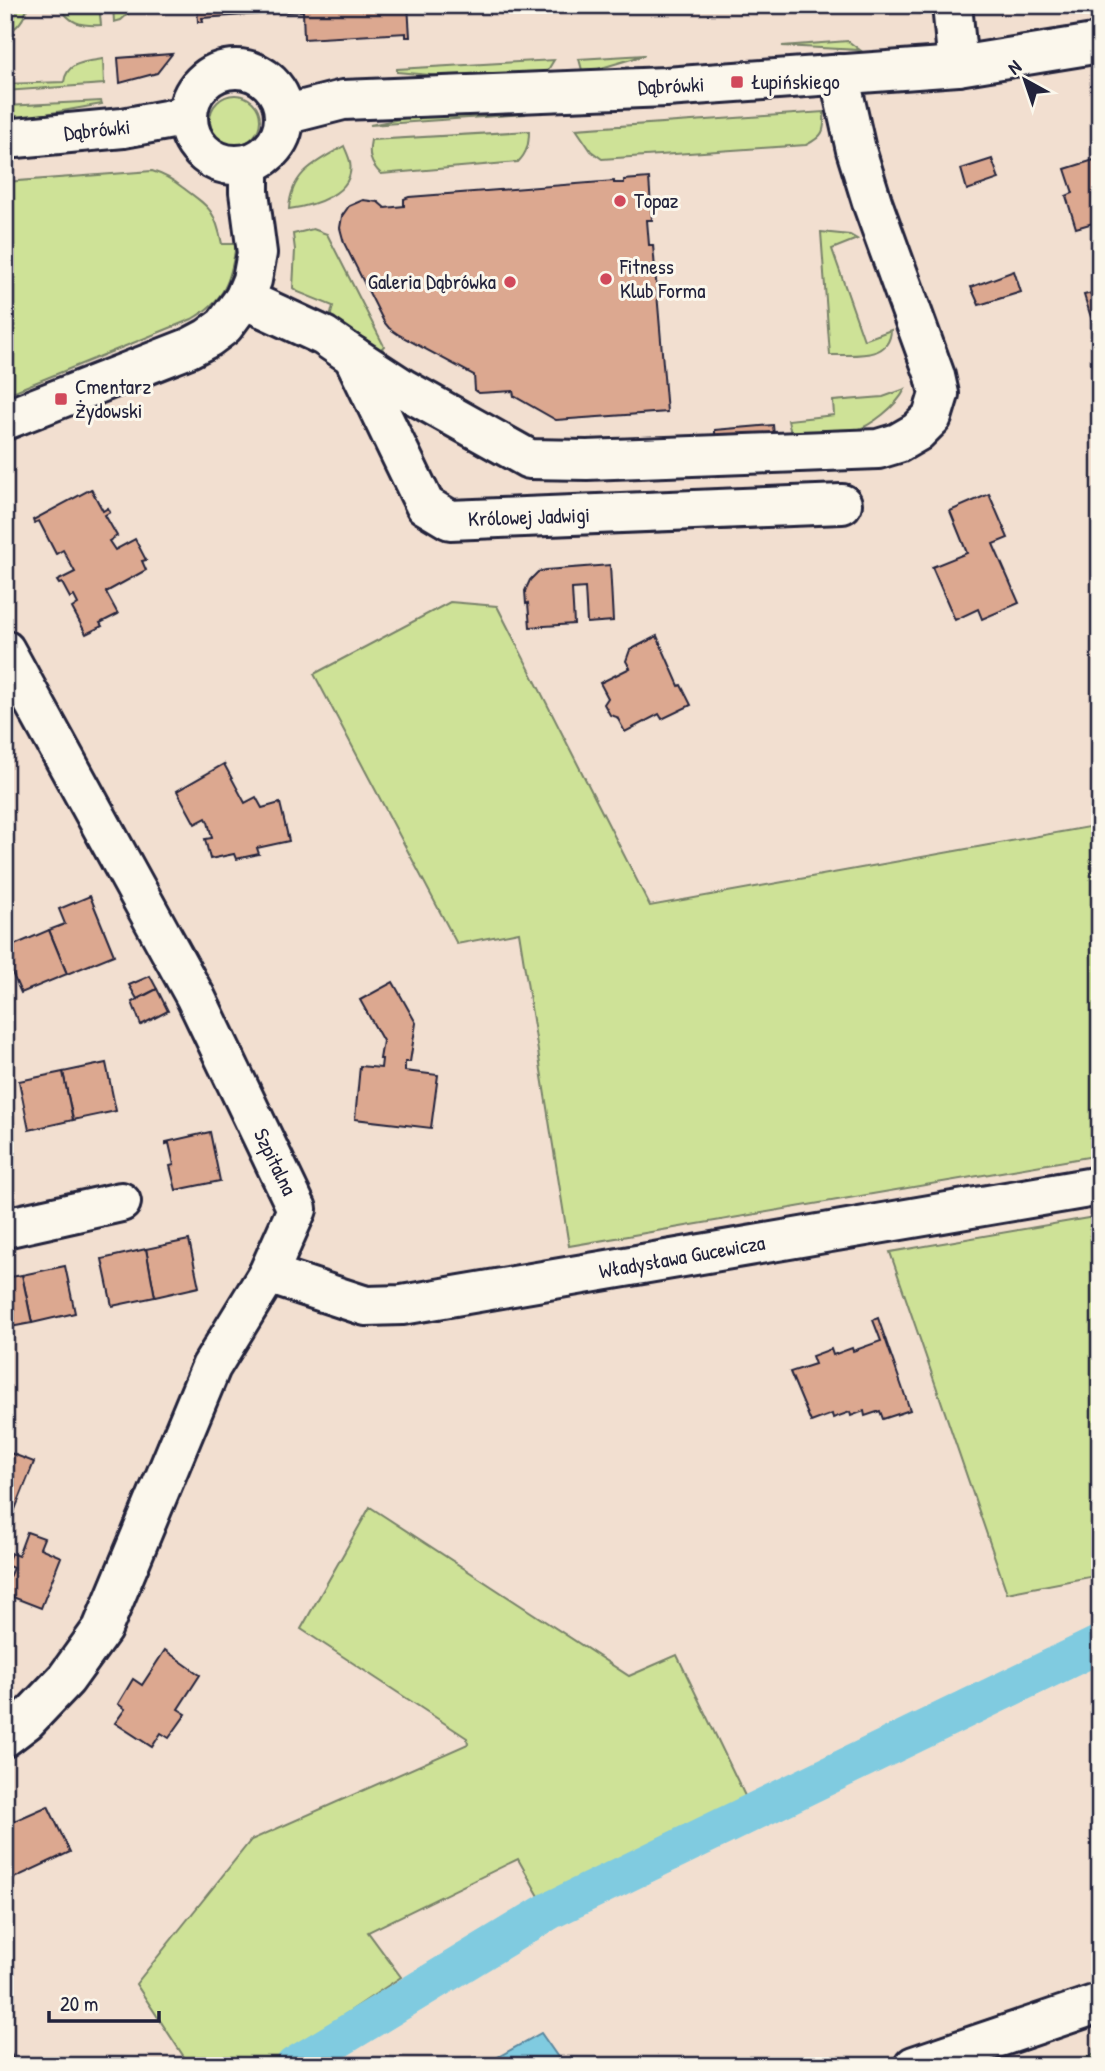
<svg xmlns="http://www.w3.org/2000/svg" width="1105" height="2071" font-family="'Patrick Hand',sans-serif">
  <rect width="100%" height="100%" fill="#f2dfd0"/>
  <filter id="ink" filterUnits="userSpaceOnUse"><feTurbulence type="fractalNoise" baseFrequency=".0143" numOctaves="2"/><feDisplacementMap in="SourceGraphic" scale="14" xChannelSelector="R" yChannelSelector="G"/><feConvolveMatrix kernelMatrix="1 2 1 2 8 2 1 2 1" color-interpolation-filters="sRGB"/></filter>
  <g filter="url(#ink)">
    <g fill="#cee297" stroke="#788269" stroke-width="2">
      <path d="M5,5h23c-3,13 -9,23 -22,28z"/>
      <path d="M59,5h40l2,20c-20,1 -32,-1 -42,-20z"/>
      <polygon points="113,5 138,5 121,20 114,22"/>
      <polygon points="848,41 860,50 782,46"/>
      <polygon points="645,55 598,69 582,70 579,59"/>
      <path d="M103,59l1,25 -99,7v-7l59,-2c3,-21 22,-20 39,-23z"/>
      <polygon points="554,60 546,73 441,76 397,72 397,69"/>
      <circle cx="235" cy="120" r="25"/>
      <path d="M101,101l1,3 -79,14c-8,0 -12,-5 -16,-12z"/>
      <polygon points="519,111 526,114 370,125 420,115"/>
      <path d="M824,112c1,19 0,24 -18,33l-204,14 -11,-8 -15,-22z"/>
      <path d="M529,131c0,13 -2,22 -11,31l-137,12c-11,-11 -13,-19 -10,-34z"/>
      <path d="M344,146c2,5 5,11 6,16 6,32 -38,44 -61,47 2,-37 27,-47 55,-63z"/>
      <path d="M152,171c13,4 20,8 30,16 27,20 33,22 40,57h14c-5,37 -11,56 -44,75l-187,76v-213z"/>
      <polygon points="313,229 327,234 384,346 382,348 389,362 329,322 333,306 298,292 293,288 295,250 293,234"/>
      <path d="M821,232l29,3 7,4 -25,10 32,91 27,-10c-1,31 -39,24 -61,25z"/>
      <path d="M905,389c-8,17 -34,37 -51,42 -17,5 -44,6 -62,8l-4,-19 46,-5 -1,-14 50,-4z"/>
      <polygon points="450,602 497,606 650,906 1100,825 1100,1155 569,1246 519,932 457,944 314,674"/>
      <polygon points="1100,1216 1100,1575 1007,1593 890,1252"/>
      <polygon points="370,1507 629,1676 677,1655 746,1798 540,1898 518,1859 368,1932 401,1977 268,2066 190,2066 136,1984 251,1840 468,1744 467,1738 301,1629"/>
      <polygon points="1100,2052 1100,2066 1063,2066"/>
    </g>
    <polygon fill="#80cbe0" stroke="#5a879e" stroke-width="2" points="541,2033 564,2066 482,2066"/>
    <g fill="none" stroke-linecap="round" stroke-linejoin="round">
      <polyline stroke="#80cbe0" stroke-width="38" points="294,2066 549,1911 1100,1644"/>
    </g>
    <g fill="#dca890" stroke="#22223b" stroke-width="2">
      <polygon points="197,5 408,5 410,37 406,37 406,33 304,39 303,11 202,18 203,22 198,22"/>
      <polygon points="172,54 157,73 120,83 118,58"/>
      <polygon points="1100,158 1100,221 1076,228 1066,196 1073,193 1065,169"/>
      <polygon points="992,159 999,179 967,190 961,169"/>
      <polygon points="649,178 652,220 647,220 649,245 653,245 667,412 556,420 514,396 513,391 479,393 475,390 474,375 399,335 389,328 384,322 344,243 340,228 342,216 349,206 363,200 378,202 385,208 404,206 404,199 409,197 614,181 614,183 624,183 624,180"/>
      <polygon points="1014,271 1021,292 979,305 971,287"/>
      <polygon points="1100,291 1100,329 1095,330 1084,295"/>
      <polygon points="1100,398 1100,425 1092,400"/>
      <polygon points="773,425 775,445 715,449 715,430"/>
      <polygon points="91,489 103,511 108,508 110,512 105,515 117,536 109,541 115,550 135,539 146,560 142,561 146,570 106,592 118,614 100,623 102,626 86,634 72,608 78,604 74,596 70,598 62,583 59,584 57,581 75,572 63,550 56,554 39,521 34,523 33,520"/>
      <polygon points="989,494 1008,538 993,544 1019,603 982,619 978,609 955,620 932,567 967,553 950,511"/>
      <polygon points="610,565 613,621 587,623 585,588 572,589 574,624 530,627 528,603 526,604 525,591 530,580 538,572 546,570"/>
      <polygon points="657,636 679,686 681,685 691,705 662,719 659,714 625,732 617,717 610,715 604,704 608,698 600,683 630,668 626,661 630,650"/>
      <polygon points="224,764 245,803 256,797 262,808 280,803 289,841 257,848 259,854 236,859 234,854 210,859 205,839 212,838 208,822 206,818 195,824 177,791"/>
      <polygon points="90,896 114,955 67,974 49,930 65,924 59,909"/>
      <polygon points="49,930 67,974 21,993 5,957 5,949"/>
      <polygon points="150,976 157,989 137,999 129,985"/>
      <polygon points="393,982 416,1023 410,1062 405,1062 405,1071 438,1075 431,1128 355,1119 360,1066 381,1068 382,1059 380,1059 383,1041 360,1000"/>
      <polygon points="157,989 168,1011 141,1025 132,1002"/>
      <polygon points="106,1063 116,1111 73,1120 63,1072"/>
      <polygon points="63,1072 73,1120 29,1130 19,1081"/>
      <polygon points="210,1132 220,1181 176,1190 170,1166 174,1165 169,1143 166,1144 166,1142"/>
      <polygon points="189,1240 199,1287 155,1297 146,1249"/>
      <polygon points="146,1249 155,1297 112,1306 102,1259"/>
      <polygon points="65,1266 75,1313 32,1323 22,1275"/>
      <polygon points="22,1275 32,1323 5,1328 5,1278"/>
      <polygon points="878,1318 910,1410 883,1419 880,1411 865,1416 864,1411 851,1416 850,1412 833,1418 832,1414 811,1422 790,1372 815,1364 812,1356 831,1349 833,1355 852,1348 853,1351 881,1341 873,1320"/>
      <polygon points="5,1451 34,1462 14,1512 5,1509"/>
      <polygon points="27,1532 44,1538 40,1548 61,1557 41,1608 5,1594 5,1586 13,1568 6,1565 11,1553 18,1556"/>
      <polygon points="165,1650 200,1675 178,1709 186,1714 169,1738 161,1733 152,1747 115,1723 125,1709 118,1704 133,1679 142,1685"/>
      <polygon points="48,1806 70,1852 10,1880 8,1876 5,1877 5,1825"/>
      <polygon points="5,2042 14,2060 5,2064"/>
    </g>
    <g fill="none" stroke-linecap="round" stroke-linejoin="round">
      <g stroke="#22223b" stroke-width="44">
        <g id="minor">
          <polyline points="952,5 958,66"/>
          <circle cx="236" cy="117" r="48"/>
          <polyline points="284,115 343,100 666,87 958,66 1100,43"/>
          <polyline points="5,139 123,128 188,116"/>
          <polyline points="244,299 324,336 353,356 425,505 450,520 842,504"/>
          <polyline points="353,356 402,388 529,459 587,460 878,449 898,443 917,432 932,417 939,394 935,376 873,205 856,150 839,74"/>
          <polyline points="5,420 189,348 208,338 224,326 244,299 252,280 257,253 249,192 249,164"/>
          <polyline points="5,650 195,996 297,1209 268,1274 211,1367 102,1629 66,1679 26,1721 5,1737"/>
          <polyline points="5,1228 121,1202"/>
          <polyline points="268,1274 366,1306 402,1305 1100,1186"/>
          <polyline points="914,2066 1100,2003"/>
        </g>
      </g>
      <use href="#minor" stroke="#fbf7ec" stroke-width="38"/>
    </g>
  </g>
  <g fill="#d1495b" stroke="#fbf7ec" stroke-width="2.5">
    <rect x="730" y="75" width="14" height="14" rx="3.5"/>
    <circle cx="620" cy="201" r="7"/>
    <circle cx="606" cy="279" r="7"/>
    <circle cx="510" cy="282" r="7"/>
    <rect x="54" y="392" width="14" height="14" rx="3.5"/>
  </g>
  <g text-anchor="middle" stroke-width="6" stroke-linejoin="round" paint-order="stroke">
    <g font-size="21" fill="#22223b" stroke="#fbf7ec" text-anchor="start">
      <text x="751" y="89">Łupińskiego</text>
      <text x="634" y="208">Topaz</text>
      <text x="620" y="274">Fitness<tspan x="620" dy="24">Klub Forma</tspan></text>
      <text x="496" y="289" text-anchor="end">Galeria Dąbrówka</text>
      <text x="75" y="394">Cmentarz<tspan x="75" dy="24">Żydowski</tspan></text>
    </g>
    <g font-size="21" fill="#22223b" stroke="#fbf7ec">
      <text transform="translate(671 86) rotate(-3)" y="7">Dąbrówki</text>
      <text transform="translate(97 130) rotate(-6)" y="7">Dąbrówki</text>
      <text transform="translate(529 517) rotate(-2)" y="7">Królowej Jadwigi</text>
      <text transform="translate(275 1162) rotate(64)" y="7">Szpitalna</text>
      <text transform="translate(682 1257) rotate(-10)" y="7">Władysława Gucewicza</text>
    </g>
  </g>
  <rect width="1105" height="2071" fill="none" stroke="#fbf7ec" stroke-width="28"/>
  <rect x="14" y="14" width="1077" height="2043" fill="none" stroke="#22223b" stroke-width="2.5" filter="url(#ink)"/>
  <g transform="translate(1025 80) rotate(320)" stroke="#fbf7ec" stroke-width="5" paint-order="stroke">
  <path d="M0-5L12 26L0 18L-12 26Z" fill="#22223b"/>
  <text y="-10" font-size="19" font-weight="bold" text-anchor="middle" fill="#22223b">N</text>
  </g>
  <path d="M49 2011v10h110v-10" fill="none" stroke="#22223b" stroke-width="3.5"/>
  <text x="60" y="2011" font-size="21" fill="#22223b" stroke="#fbf7ec" stroke-width="5" paint-order="stroke">20 m</text>
</svg>
